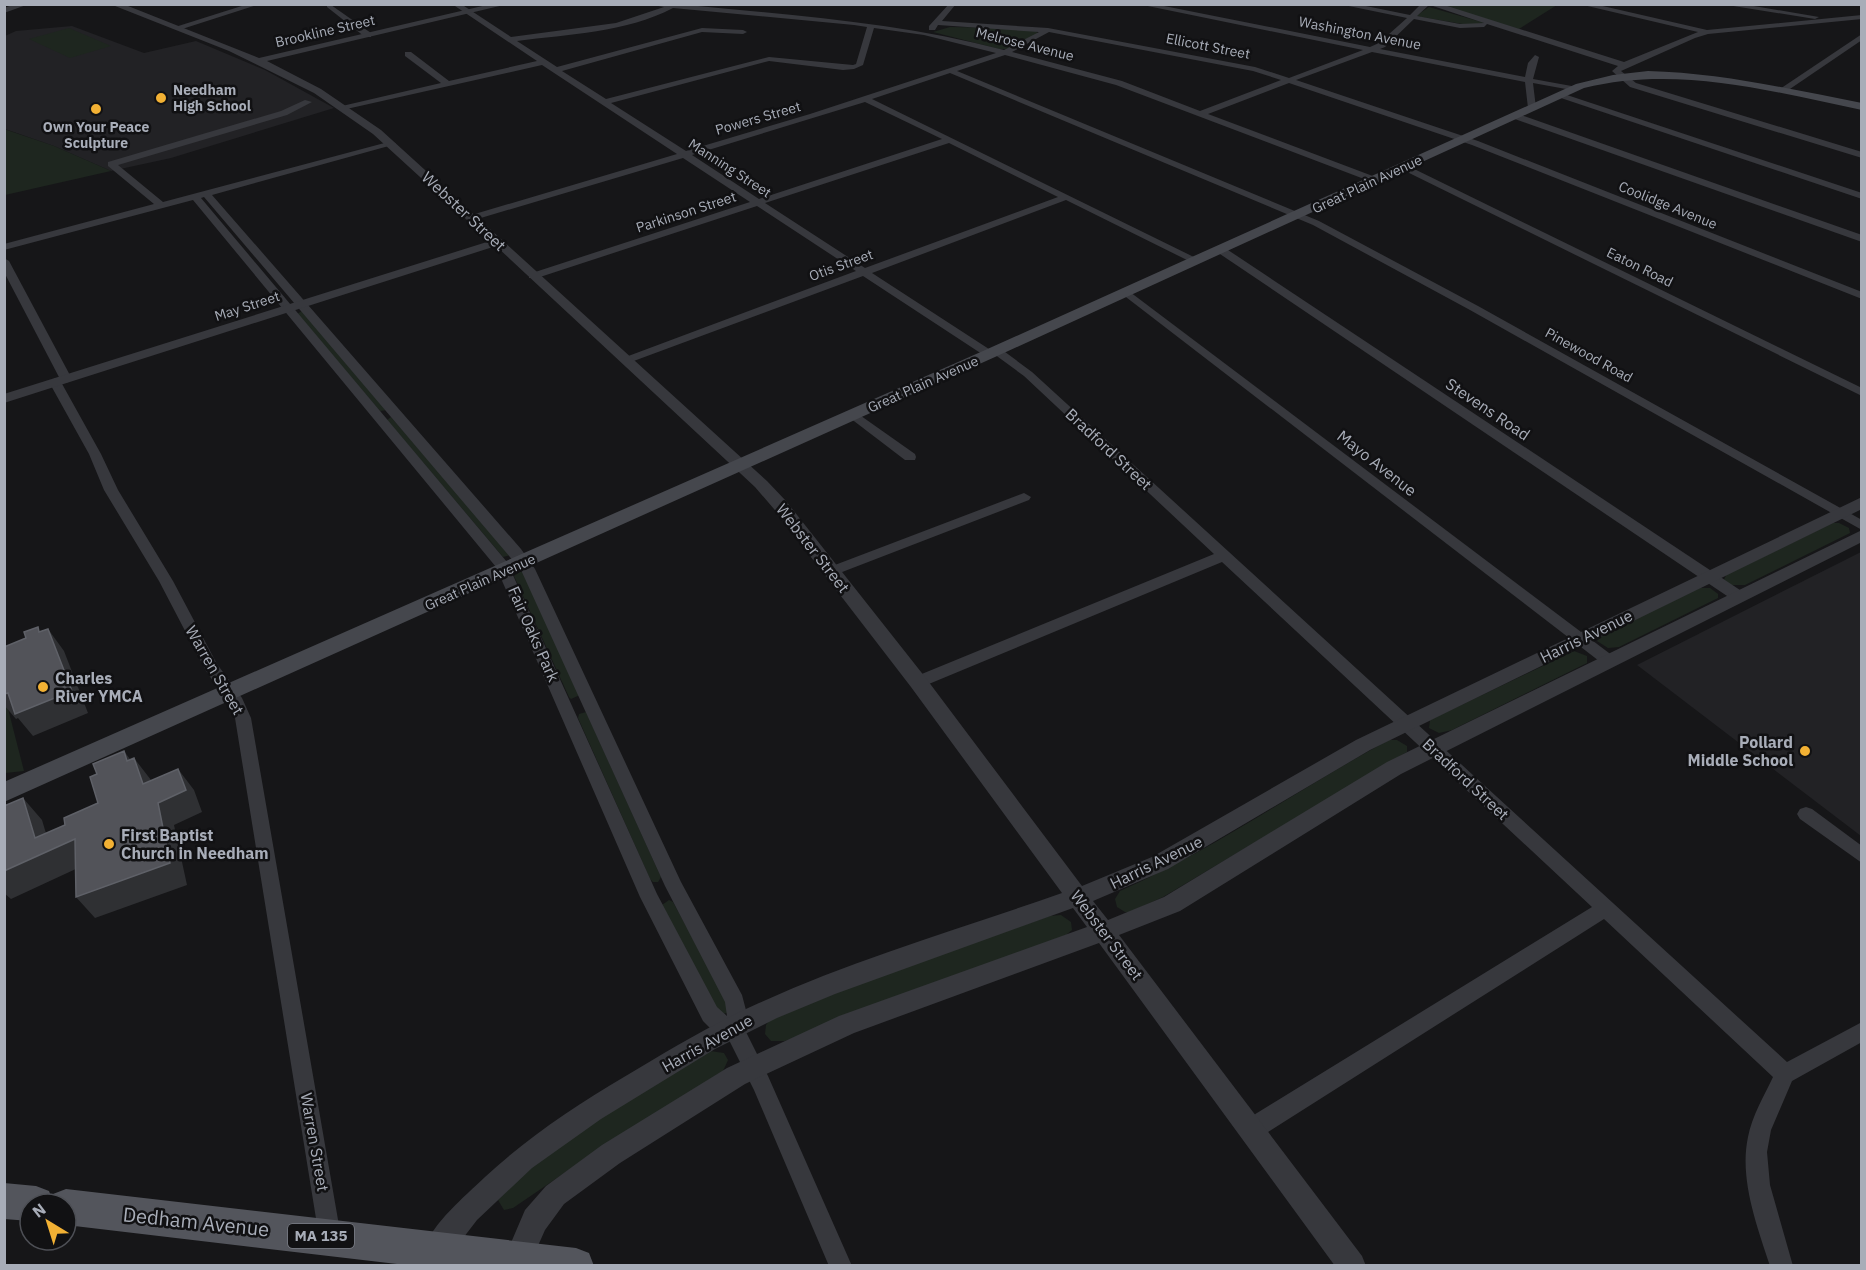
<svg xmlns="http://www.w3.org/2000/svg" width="1866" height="1270" font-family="'IBM Plex Sans',sans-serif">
  <rect width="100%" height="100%" fill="#161618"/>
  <g fill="#222225">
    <polygon points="72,26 144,53 196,41 265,70 334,108 171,158 111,171 54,146 5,129 5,36 16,31"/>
    <polygon points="1861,552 1861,836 1637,665"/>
  </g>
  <g fill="#1e261f">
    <polygon points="1440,5 1557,5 1519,29"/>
    <polygon points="1429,7 1485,23 1468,25 1416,16"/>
    <polygon points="950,27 1007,28 1036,31 1038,34 1006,49 999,49 933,32"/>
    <polygon points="69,28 111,46 70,58 29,39"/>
    <polygon points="4,129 54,146 111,171 5,195"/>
    <polygon points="302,311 387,410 380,411 297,314"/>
    <polygon points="391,417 511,555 503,557 387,420"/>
    <polygon points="1833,523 1839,523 1849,528 1850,533 1745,585 1730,585 1724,580 1726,575"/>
    <polygon points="520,572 524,572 580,695 571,699 569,697 514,576"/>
    <polygon points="1700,588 1710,588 1718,594 1718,598 1619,647 1608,648 1597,641 1602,635"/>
    <polygon points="1574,651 1587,656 1587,663 1452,730 1439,733 1429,728 1430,720"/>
    <polygon points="5,697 24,771 5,773"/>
    <polygon points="586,712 661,877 658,882 653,882 650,879 578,718 579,714"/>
    <path d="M1389,740h8l10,6v6l-244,145 -33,15h-5l-8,-5 -2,-8 5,-8c94,-41 178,-102 269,-151z"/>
    <polygon points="669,900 673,902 730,1007 729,1012 720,1015 662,905"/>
    <path d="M1061,915l10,7 1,8 -6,5 -281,106h-14l-6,-7 1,-9 3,-4c91,-41 187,-72 281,-105z"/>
    <polygon points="710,1051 724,1053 728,1060 723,1071 601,1148 513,1208 504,1210 498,1200 531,1166 613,1109"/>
  </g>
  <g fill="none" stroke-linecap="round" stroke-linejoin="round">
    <g fill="#37383d" fill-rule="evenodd">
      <polygon points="248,4 260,4 179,30 172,28"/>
      <polygon points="327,4 331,5 371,33 371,37 365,37 327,7"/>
      <path d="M452,4h9l50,33 105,-14 48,-16 -17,-3h31c110,11 219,18 326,46l35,-18 -101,-7 -3,5h-6v-4l20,-22h7l-14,17 106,7 207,39 34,11 74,-28 -225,-46h16l216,43 9,-4 28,-25 -68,-14h17l54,11 11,-11h20l183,58 74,-30 -119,-28h15l113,26 155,-15v4l-154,15 -13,4 -74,33 15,12 226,69v6l-232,-71 -18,-16 6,-5 -131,-42 -3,3 -24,1 -46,-9 -29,28 -5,2 145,28 3,-14 7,-8 4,2 -6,22 44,8v4l-44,-8 3,25 -4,2 -4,-2 -3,-26 -153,-30 -76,28 182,61 384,151v7l-390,-154 -183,-62 -81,31 170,64v4h-6l-256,-97 -111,-30 -48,16 362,150 159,85 384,214v10l-392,-220 -157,-85 -363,-152 -78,26 330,162 -9,2 -127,-63 -194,73 120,78 5,-3 4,1 31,23 755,690 75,-40v20l-70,39 -21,49 -4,22 3,33 23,81h-23c-13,-40 -31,-87 -22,-129 4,-21 16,-41 25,-60l-169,-158 -344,218 -8,3 -8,-3 -3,-8 3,-8 348,-214 -370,-345 -298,124h-12l-2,-4 2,-4 302,-124 -190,-178 -30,-22 -5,3 -4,-1 -122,-80 -232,86h-8v-4l233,-87 -99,-65 -220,72h-8v-4l221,-72 -67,-44 -209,62h-6v-4l209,-62 -135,-89 -200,45v-4l99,-23 -36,-27v-4h6l38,29 88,-20zM1429,5h1l54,18 -24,1 -43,-8zM673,8l181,17 13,2 -11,37 -3,1 -84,-8 -163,42 -44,-28 140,-39 41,2 4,-2 -4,-2 -41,-2 -145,39 -40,-26c52,-7 108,-8 156,-33zM874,28l50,7 72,18 -186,61 -124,37 -75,-48 158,-42 74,9 11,-1 9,-4zM1049,32l204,39 28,9 -81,31 -78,-30 -110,-29zM865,102l77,37 -183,60 -67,-44zM949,143l109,54 -193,71 -100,-65z"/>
      <polygon points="1721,4 1742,4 1819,17 1815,19"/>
      <polygon points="1862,34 1862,40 1784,93 1777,91"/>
      <polygon points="1561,93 1862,193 1862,199 1558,97 1557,95"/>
      <path d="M305,100l7,2 -25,13 -169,50 45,37 229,-61 4,3 -184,51 309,354 14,20 146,313 61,113 5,19 -4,12 25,50 84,190h-23l-75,-176 -28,-56 -14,-4 -9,-9 -63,-124 -144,-330 -303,-367 -189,50v-6l150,-40 -46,-38v-4l173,-51zM204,197l317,373 144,316 60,116 2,14 -10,-9 -60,-113 -150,-332 -306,-364z"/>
      <polygon points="1512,114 1518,114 1862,235 1862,242 1512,118"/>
      <polygon points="1404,164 1862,388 1862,396 1401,169 1399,167"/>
      <polygon points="1217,248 1225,248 1743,592 1745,596 1743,600 1733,600 1217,252"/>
      <polygon points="4,258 9,261 72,379 70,381 66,383 60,379 4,272"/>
      <polygon points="1126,289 1613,656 1616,660 1613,664 1603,664 1122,294 1121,292"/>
      <polygon points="55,378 61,382 101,454 118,490 173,581 217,664 242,698 251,718 341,1237 338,1245 330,1248 322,1245 319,1237 235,718 229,704 206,671 159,581 104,490 89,454 49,382"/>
      <polygon points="854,411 915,454 916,457 915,460 905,460 850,418 848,415"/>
      <polygon points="1024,493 1031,497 1029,500 837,574 832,576 825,571 827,568"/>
      <polygon points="1806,807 1812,809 1862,846 1862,863 1800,819 1797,814 1800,809"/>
    </g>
    <g fill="#37383d" fill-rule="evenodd">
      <polygon points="15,4 29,4 4,13 4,8"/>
      <path d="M110,4h13l136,54 232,-54h17l-241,57 54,28 60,41 386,351 19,20 139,176 157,209 70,-29 204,-117 506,-243v12l-492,241 -202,119 -75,32 15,19 56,-23 223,-135 475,-232v12l-461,232 -221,137 -61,24 243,321 4,10h-31l-236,-323 -245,90 -109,51 -125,79 -56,41 -19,26 -16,36h-22l-3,-7 21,-49 21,-24 56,-41 125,-77 112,-52 248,-89 -14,-19 -238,86 -58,24 -62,31 -114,70 -69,49 -55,52 -30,39 -10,4 -10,-4 -4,-10c12,-28 40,-51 62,-72 42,-39 90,-71 139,-100 45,-27 88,-53 135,-74 96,-44 204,-75 303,-110l-151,-206 -137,-178 -19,-22 -259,-241 -492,157v-9l486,-153 -117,-107 -59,-41 -85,-42z"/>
    </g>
    <path fill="#45474d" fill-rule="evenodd" d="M1648,71c73,2 142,18 214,32v7c-92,-19 -185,-45 -278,-22l-589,269 -991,445v-20l979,-431 593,-267 37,-9z"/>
    <polygon fill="#53555c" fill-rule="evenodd" points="4,1183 36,1186 49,1191 52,1199 53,1194 66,1189 576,1248 589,1253 594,1266 414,1266 66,1225 66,1204 30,1204 30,1221 4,1219"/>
  </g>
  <g fill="#2f3033">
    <polygon points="48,629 64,651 88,713 33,736 18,718 16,719 4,705 4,694"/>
    <polygon points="124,751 138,770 134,758 151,780 159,803 178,769 194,790 202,812 174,825 187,885 95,918 76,897 127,761"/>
    <polygon points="23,798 42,820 51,850 75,839 93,861 11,899 4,893 4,871 35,838"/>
  </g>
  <g fill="#525359" stroke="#5f6168" stroke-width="1.5">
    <polygon points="38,627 39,632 48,629 72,691 15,714 8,693 4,694 4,647 26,638 24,632"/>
    <polygon points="124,751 127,761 134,758 143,784 178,769 186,790 158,803 170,863 76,897 75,839 4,871 4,806 23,798 35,838 65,825 64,818 98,803 90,777 97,774 93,764"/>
  </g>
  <g fill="#f2b134" stroke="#111113" stroke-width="2">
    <circle cx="161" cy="98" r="6"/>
    <circle cx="96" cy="109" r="6"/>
    <circle cx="43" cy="687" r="6"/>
    <circle cx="1805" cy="751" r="6"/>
    <circle cx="109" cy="844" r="6"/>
  </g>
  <g text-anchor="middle" stroke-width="5" stroke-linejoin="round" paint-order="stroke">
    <g font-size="14" fill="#a8adb8" stroke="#111113">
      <text transform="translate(325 31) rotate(-13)" y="5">Brookline Street</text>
      <text transform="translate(1360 33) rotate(11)" y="5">Washington Avenue</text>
      <text transform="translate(1025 44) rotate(14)" y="5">Melrose Avenue</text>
      <text transform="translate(1208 46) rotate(11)" y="5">Ellicott Street</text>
      <text transform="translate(758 118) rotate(-16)" y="5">Powers Street</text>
      <text transform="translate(730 168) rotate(33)" y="5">Manning Street</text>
      <text transform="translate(1367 184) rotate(-25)" y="5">Great Plain Avenue</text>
      <text transform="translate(1668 205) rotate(22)" y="5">Coolidge Avenue</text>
      <text transform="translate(686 212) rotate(-18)" y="5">Parkinson Street</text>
      <text transform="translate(841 265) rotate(-20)" y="5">Otis Street</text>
      <text transform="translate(1640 267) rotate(26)" y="5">Eaton Road</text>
      <text transform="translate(247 306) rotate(-18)" y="5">May Street</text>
      <text transform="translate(1589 355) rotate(29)" y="5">Pinewood Road</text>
      <text transform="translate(923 384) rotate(-24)" y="5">Great Plain Avenue</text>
      <text transform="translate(480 582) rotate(-24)" y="5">Great Plain Avenue</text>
    </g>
    <g font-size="14" font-weight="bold" fill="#a8adb8" stroke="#111113" text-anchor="start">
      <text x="173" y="95">Needham<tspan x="173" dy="16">High School</tspan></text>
      <text x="96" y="132" text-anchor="middle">Own Your Peace<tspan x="96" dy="16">Sculpture</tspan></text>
    </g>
    <rect fill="#111113" stroke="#7b7e86" stroke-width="1.5" x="288" y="1224" width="66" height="24" rx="4.5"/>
    <g font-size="15" font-weight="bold" fill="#a8adb8">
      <text x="321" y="1241">MA 135</text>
    </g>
    <g font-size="16" fill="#a8adb8" stroke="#111113">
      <text transform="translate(464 211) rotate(43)" y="6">Webster Street</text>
      <text transform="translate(1488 409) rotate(34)" y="6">Stevens Road</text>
      <text transform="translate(1109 449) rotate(43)" y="6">Bradford Street</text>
      <text transform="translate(1377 463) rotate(38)" y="6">Mayo Avenue</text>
      <text transform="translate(813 548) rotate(52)" y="6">Webster Street</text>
      <text transform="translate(534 634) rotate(66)" y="6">Fair Oaks Park</text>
      <text transform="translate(1586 636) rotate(-26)" y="6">Harris Avenue</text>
      <text transform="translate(215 670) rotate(60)" y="6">Warren Street</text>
      <text transform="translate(1466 779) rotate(43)" y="6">Bradford Street</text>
      <text transform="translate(1156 862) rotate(-26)" y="6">Harris Avenue</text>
      <text transform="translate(1107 935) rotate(53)" y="6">Webster Street</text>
      <text transform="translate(707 1043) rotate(-29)" y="6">Harris Avenue</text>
      <text transform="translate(315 1142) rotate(80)" y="6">Warren Street</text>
    </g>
    <g font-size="16" font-weight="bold" fill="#a8adb8" stroke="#111113" text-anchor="start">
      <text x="55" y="684">Charles<tspan x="55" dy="18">River YMCA</tspan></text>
      <text x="1793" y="748" text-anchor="end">Pollard<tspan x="1793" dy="18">Middle School</tspan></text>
      <text x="121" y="841">First Baptist<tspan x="121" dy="18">Church in Needham</tspan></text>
    </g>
    <g font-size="20" fill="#a8adb8" stroke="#111113">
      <text transform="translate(196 1222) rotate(6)" y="7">Dedham Avenue</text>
    </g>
  </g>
  <rect width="1866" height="1270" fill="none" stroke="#a8adb8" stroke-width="12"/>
  <g transform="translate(48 1222) rotate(322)"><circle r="28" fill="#111113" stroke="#4d4f55" stroke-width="1.5"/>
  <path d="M0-4.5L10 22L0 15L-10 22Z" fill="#f2b134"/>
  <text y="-9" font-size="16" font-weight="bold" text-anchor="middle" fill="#a8adb8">N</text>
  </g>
</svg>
